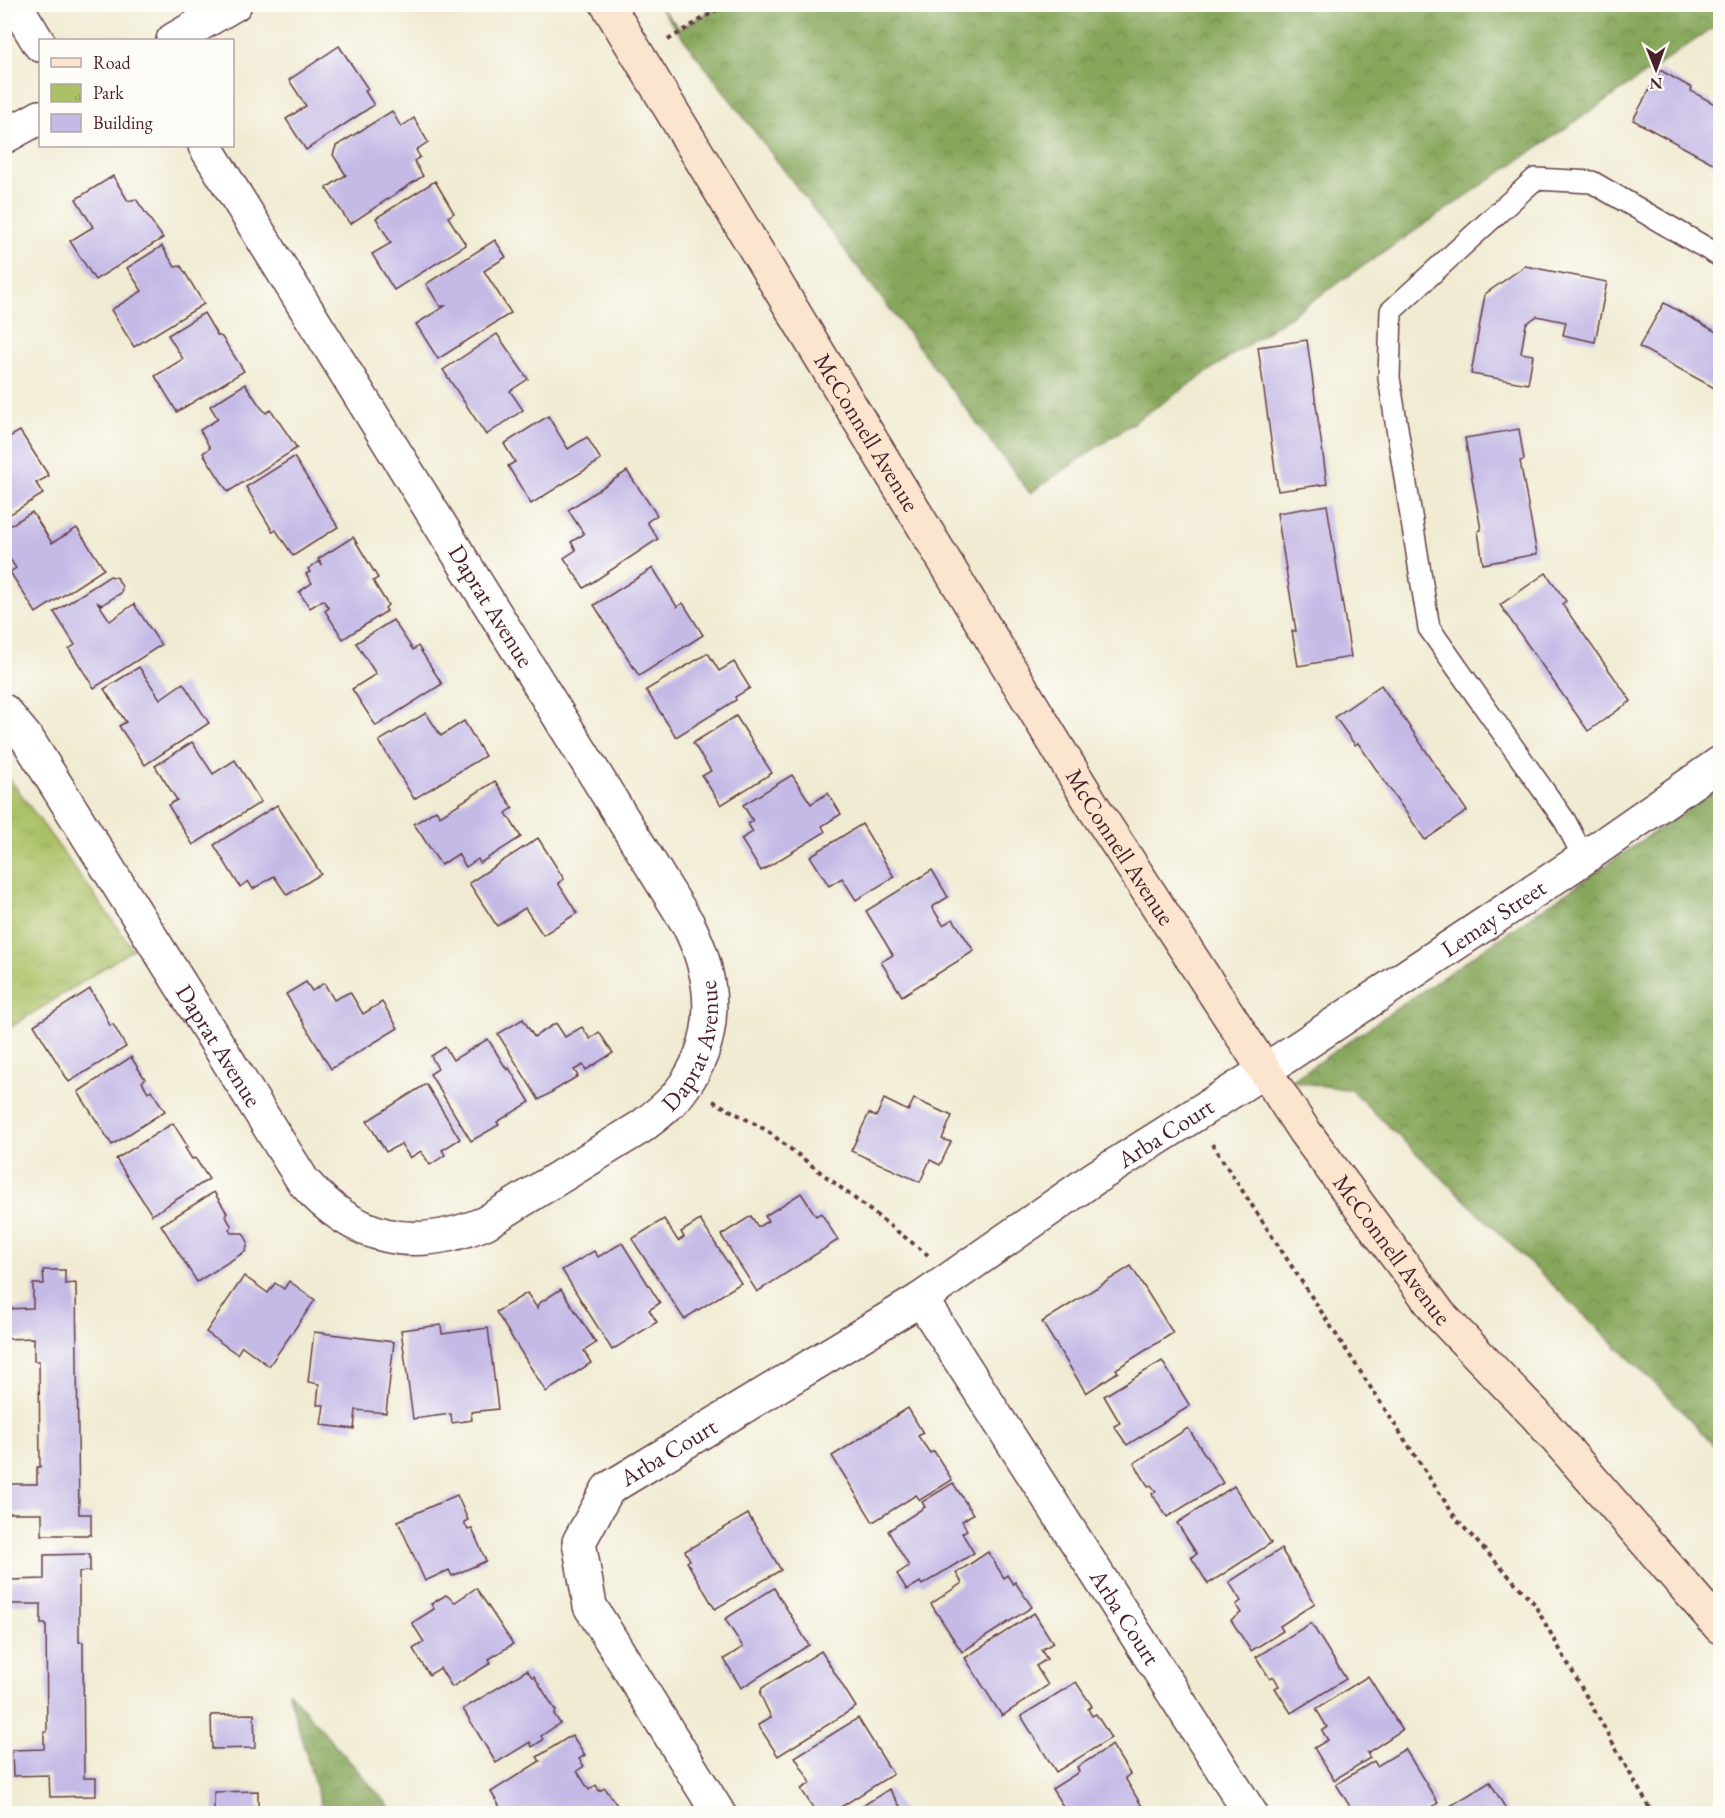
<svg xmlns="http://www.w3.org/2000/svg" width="1725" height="1818" font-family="'EB Garamond',serif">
  <defs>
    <pattern id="forest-crowns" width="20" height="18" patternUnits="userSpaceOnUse" patternTransform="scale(1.5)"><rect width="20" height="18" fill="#87a75b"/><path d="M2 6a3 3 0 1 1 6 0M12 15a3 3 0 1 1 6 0" fill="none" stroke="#70874b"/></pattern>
    <pattern id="park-tufts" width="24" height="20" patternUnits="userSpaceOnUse" patternTransform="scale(1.5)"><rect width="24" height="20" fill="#aac166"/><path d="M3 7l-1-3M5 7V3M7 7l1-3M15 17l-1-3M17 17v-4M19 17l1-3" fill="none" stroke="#94a559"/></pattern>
  </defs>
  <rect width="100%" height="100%" fill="#fdfcf7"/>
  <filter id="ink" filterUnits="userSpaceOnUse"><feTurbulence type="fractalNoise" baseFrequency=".0167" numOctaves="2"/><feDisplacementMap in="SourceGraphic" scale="12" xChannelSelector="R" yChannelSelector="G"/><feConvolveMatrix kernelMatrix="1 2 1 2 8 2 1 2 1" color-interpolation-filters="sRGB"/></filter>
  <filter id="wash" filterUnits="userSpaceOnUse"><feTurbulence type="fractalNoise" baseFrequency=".008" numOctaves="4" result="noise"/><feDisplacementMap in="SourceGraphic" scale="24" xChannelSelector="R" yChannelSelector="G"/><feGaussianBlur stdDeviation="1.35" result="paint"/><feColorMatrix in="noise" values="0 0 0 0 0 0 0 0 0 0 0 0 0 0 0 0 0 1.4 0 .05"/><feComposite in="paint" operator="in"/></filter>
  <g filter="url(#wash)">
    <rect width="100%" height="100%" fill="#f0ebd2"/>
    <g fill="url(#forest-crowns)" stroke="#686343" stroke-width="1.5">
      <polygon points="722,4 1720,4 1720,23 1030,493 658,5 680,29"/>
      <polygon points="1720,787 1720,1452 1671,1399 1351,1090 1291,1081"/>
      <polygon points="288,1691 388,1805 392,1813 323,1813"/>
    </g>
    <polygon fill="url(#park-tufts)" stroke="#7a7048" stroke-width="1.5" points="4,771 133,949 5,1031 4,1031"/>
    <g id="blocks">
      <g fill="#c5bae6">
        <polygon points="339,46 368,89 365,91 374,105 306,150 286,119 306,106 289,80"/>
        <polygon points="1660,70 1692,88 1691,91 1720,107 1720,167 1633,120"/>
        <polygon points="392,111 401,127 414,118 428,142 416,150 420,157 414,161 423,176 350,224 326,188 346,175 333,155 336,146"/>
        <polygon points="113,176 128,201 136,199 163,238 95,280 70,241 93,227 76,199"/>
        <polygon points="435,181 454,213 448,217 466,245 394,290 372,254 391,243 376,218"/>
        <polygon points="495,240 506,257 484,271 511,313 438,359 416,324 445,306 440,306 426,284"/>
        <polygon points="162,246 175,267 181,266 204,304 134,347 111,310 142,291 127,268"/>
        <polygon points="1525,266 1607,282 1595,342 1563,335 1566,322 1537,316 1526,324 1521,353 1533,355 1528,384 1471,374 1485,294"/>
        <polygon points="1664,303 1720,334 1720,391 1639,347"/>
        <polygon points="204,313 217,335 222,337 244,371 177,412 155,376 183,359 168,335"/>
        <polygon points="497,334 528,379 510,391 523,410 486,435 443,370"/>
        <polygon points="1307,340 1327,484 1278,491 1258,347"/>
        <polygon points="245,384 260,406 266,413 271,410 297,448 228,492 203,453 210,448 200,430 218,419 210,406"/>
        <polygon points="548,416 568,449 587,437 601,460 531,504 508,466 515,462 504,444"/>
        <polygon points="1519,429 1524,460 1520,461 1537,554 1483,564 1478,531 1481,530 1465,438"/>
        <polygon points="20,431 49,476 36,483 43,494 4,518 4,440"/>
        <polygon points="294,457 338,527 293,556 276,530 273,532 246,487"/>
        <polygon points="627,471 657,515 647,522 658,539 584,588 564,558 576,550 571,542 584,534 568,510"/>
        <polygon points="1327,505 1351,657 1298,666 1292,631 1296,631 1277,513"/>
        <polygon points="32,512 52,543 77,528 104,569 36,613 10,572 16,568 4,550 4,529"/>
        <polygon points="353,537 378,578 373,581 388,605 385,608 387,611 343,639 325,611 329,608 323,600 310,608 299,592 312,583 306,574 310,572 308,569 318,562 322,565 318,559"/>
        <polygon points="653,568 677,607 683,603 703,635 639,676 594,605"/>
        <polygon points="1546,573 1566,601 1562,604 1631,701 1588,731 1500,605"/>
        <polygon points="110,576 117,578 122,587 121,593 102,605 98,603 110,621 134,604 161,645 94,688 69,649 75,645 54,612"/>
        <polygon points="393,620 413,650 418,646 442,684 376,726 352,689 376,674 356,643"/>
        <polygon points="708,653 719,671 734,662 750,688 735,697 736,700 676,737 646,690"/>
        <polygon points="139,667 160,699 183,683 209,723 145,765 119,726 126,722 104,689"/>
        <polygon points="1381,685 1467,811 1425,840 1358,743 1355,745 1335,717"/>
        <polygon points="426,713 441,736 464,721 485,756 414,799 379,741"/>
        <polygon points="736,716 772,773 721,805 702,776 711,771 693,743"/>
        <polygon points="192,742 213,774 235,760 261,802 193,845 168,805 177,800 155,766"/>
        <polygon points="792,775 811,804 828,793 841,814 822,826 825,832 761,871 741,839 753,832 748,824 753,821 743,805"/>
        <polygon points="495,781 513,808 506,813 521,837 480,863 478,859 466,867 458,854 441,865 414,824 436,810 440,816"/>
        <polygon points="277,805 321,874 287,895 274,876 253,889 248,881 240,887 214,845"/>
        <polygon points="862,824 894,877 856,900 842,878 829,886 810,856"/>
        <polygon points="538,838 564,879 558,883 577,913 543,935 525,908 497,926 469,883"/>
        <polygon points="932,870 948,897 932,907 943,925 953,919 974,951 902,996 881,962 893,955 866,911"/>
        <polygon points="306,982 312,991 324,983 334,1000 350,992 363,1014 382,1002 398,1028 331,1069 286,994"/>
        <polygon points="90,989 104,1012 110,1026 113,1024 126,1047 69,1082 34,1025"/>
        <polygon points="523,1019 534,1037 556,1023 565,1037 582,1027 590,1039 599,1032 613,1053 586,1070 583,1065 574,1070 578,1076 539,1100 498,1034"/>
        <polygon points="488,1039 507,1070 509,1068 530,1102 497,1122 499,1125 471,1141 430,1074 438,1069 431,1056 445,1047 453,1060"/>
        <polygon points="131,1057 145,1079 142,1082 148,1092 151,1090 165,1111 112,1145 78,1092"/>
        <polygon points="426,1084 460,1139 442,1150 445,1155 430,1165 421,1151 410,1158 401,1144 386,1152 367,1121"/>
        <polygon points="884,1099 908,1111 914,1099 952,1116 942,1139 951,1142 940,1165 930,1160 920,1182 851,1151 869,1113 876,1117"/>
        <polygon points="173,1123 188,1147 185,1148 192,1159 195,1158 209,1179 152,1215 116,1159"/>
        <polygon points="214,1192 227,1213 225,1215 232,1227 229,1229 231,1233 243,1233 248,1242 246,1251 197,1282 161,1225"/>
        <polygon points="801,1193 816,1216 821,1213 838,1240 757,1292 721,1235 751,1216 758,1227 768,1221 765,1216"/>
        <polygon points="664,1219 678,1241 684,1237 681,1232 700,1220 741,1283 684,1319 632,1239"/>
        <polygon points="622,1243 660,1303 649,1310 657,1322 612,1350 562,1270 594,1251 598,1257"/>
        <polygon points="1131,1266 1173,1333 1116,1369 1118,1372 1086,1393 1042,1322"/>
        <polygon points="43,1270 65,1270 65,1284 76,1283 79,1514 91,1514 91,1535 42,1535 42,1513 5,1513 5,1484 37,1484 37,1467 40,1467 39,1361 34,1361 34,1338 5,1339 4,1309 33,1308 33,1284 44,1284"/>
        <polygon points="244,1276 268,1293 275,1283 284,1289 289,1281 315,1300 269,1366 242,1346 237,1354 206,1332"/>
        <polygon points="561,1289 596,1343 584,1351 591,1363 546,1392 496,1312 527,1293 537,1308 538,1304"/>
        <polygon points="441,1325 442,1334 488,1328 498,1409 471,1412 472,1420 452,1423 451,1414 413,1419 401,1330"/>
        <polygon points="314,1332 394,1342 386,1413 356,1410 354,1429 321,1425 324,1405 317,1405 319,1384 308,1382"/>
        <polygon points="1162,1361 1190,1406 1127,1445 1114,1426 1120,1423 1104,1396"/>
        <polygon points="908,1408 923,1433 918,1436 930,1453 934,1451 952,1480 920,1500 916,1495 873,1522 832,1456"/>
        <polygon points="1188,1428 1223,1483 1167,1517 1152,1494 1156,1491 1151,1485 1148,1486 1134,1463"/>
        <polygon points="953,1483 973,1514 962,1521 967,1530 962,1533 974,1553 922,1585 920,1582 907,1590 897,1574 909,1566 888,1531 925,1507 922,1502"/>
        <polygon points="1234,1486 1271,1543 1208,1584 1191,1557 1197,1554 1177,1523"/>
        <polygon points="457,1495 468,1520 464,1522 468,1530 472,1529 486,1561 452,1576 449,1570 425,1581 398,1521"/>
        <polygon points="748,1514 781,1570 715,1609 687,1562 690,1560 685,1551"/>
        <polygon points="1281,1549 1315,1603 1280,1626 1283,1631 1251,1651 1231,1620 1241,1613 1236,1605 1241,1601 1229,1582"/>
        <polygon points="988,1552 1004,1578 1007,1575 1013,1584 1015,1582 1032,1607 962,1652 931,1604 962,1583 956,1573"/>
        <polygon points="90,1554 90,1571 79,1572 79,1642 83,1642 84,1778 96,1778 96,1796 50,1797 49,1775 13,1776 12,1750 44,1749 44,1732 47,1732 46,1624 41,1624 41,1604 11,1604 11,1580 44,1579 44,1555"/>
        <polygon points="476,1588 513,1644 489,1659 491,1663 452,1687 440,1668 429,1675 413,1649 424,1642 412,1623 434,1609 431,1604 446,1595 455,1602"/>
        <polygon points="774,1588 809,1645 741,1688 724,1659 743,1647 725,1619"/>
        <polygon points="1034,1613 1053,1643 1041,1650 1047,1659 1036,1666 1048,1685 1002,1716 965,1658"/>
        <polygon points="1311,1623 1346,1679 1291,1713 1275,1688 1279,1686 1274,1677 1270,1679 1256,1657"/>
        <polygon points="821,1651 856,1707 778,1756 758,1725 771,1717 760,1694 762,1688"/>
        <polygon points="527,1670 532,1677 534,1676 556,1711 554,1714 560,1723 541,1736 543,1740 532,1747 530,1742 496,1763 463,1709"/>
        <polygon points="1368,1676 1402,1730 1367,1753 1370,1758 1334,1780 1314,1748 1328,1740 1322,1731 1327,1727 1316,1709"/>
        <polygon points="1076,1682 1092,1706 1088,1709 1092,1716 1096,1714 1111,1738 1056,1772 1021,1716"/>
        <polygon points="254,1714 255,1748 212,1749 211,1715"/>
        <polygon points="858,1718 893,1774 830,1814 817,1814 801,1789 811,1783 795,1757"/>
        <polygon points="572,1735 585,1755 579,1759 584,1766 577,1771 589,1790 596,1785 599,1791 605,1788 619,1808 610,1814 504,1814 491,1792 540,1761 537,1757"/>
        <polygon points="1112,1745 1130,1774 1125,1778 1143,1808 1134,1814 1068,1814 1052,1789 1079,1772 1077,1767"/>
        <polygon points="1405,1749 1438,1803 1421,1814 1367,1814 1363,1808 1354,1813 1336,1784 1374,1761 1377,1766"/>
        <polygon points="1490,1782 1509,1814 1437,1814"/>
        <polygon points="889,1789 905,1814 850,1814"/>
        <polygon points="258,1791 258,1814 214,1814 214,1792"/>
      </g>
    </g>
  </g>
  <g filter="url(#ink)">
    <use href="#blocks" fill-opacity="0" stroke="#633e44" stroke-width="1.5"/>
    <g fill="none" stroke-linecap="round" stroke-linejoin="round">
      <g stroke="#633e44" stroke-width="24">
        <polyline id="lane" points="1584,858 1565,821 1429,628 1389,378 1391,311 1535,179 1592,182 1720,256"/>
      </g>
      <g stroke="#633e44" stroke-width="36">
        <g id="street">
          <polyline points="15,4 40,45"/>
          <polyline points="173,40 235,4"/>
          <polyline points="4,137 40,117"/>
          <path id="s1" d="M4,711l24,29 275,441c52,59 110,72 182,42l156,-96c13,-10 27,-20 38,-34 41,-52 38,-112 9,-169l-483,-778"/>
          <path id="s2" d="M921,1299l330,515"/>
          <path id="s3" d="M719,1814l-129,-208 -11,-64 29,-53 313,-190 172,-120 171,-108 320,-213 136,-95"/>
        </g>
      </g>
      <g stroke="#633e44" stroke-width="36">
        <g id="secondary">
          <path id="s4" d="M607,4l489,807 208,320 136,184 95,99 185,213"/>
        </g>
      </g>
      <g stroke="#633e44" stroke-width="4" stroke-dasharray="4.5 4.5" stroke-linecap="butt">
        <polyline points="668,40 726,4"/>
        <polyline points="713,1101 766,1130 928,1255"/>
        <polyline points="1212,1144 1457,1520 1533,1602 1653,1814"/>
      </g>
      <use href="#lane" stroke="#fff" stroke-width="21"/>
      <use href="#street" stroke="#fff" stroke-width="33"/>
      <use href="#secondary" stroke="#fbe5cf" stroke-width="33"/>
    </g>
  </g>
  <g text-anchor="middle" stroke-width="4.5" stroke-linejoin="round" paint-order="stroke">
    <g font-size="24" fill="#4a1f2b" stroke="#fdfcf7">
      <text dy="8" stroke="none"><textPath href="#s4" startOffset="501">McConnell Avenue</textPath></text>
      <text transform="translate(491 606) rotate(58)" y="8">Daprat Avenue</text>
      <text dy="8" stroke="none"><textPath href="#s4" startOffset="987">McConnell Avenue</textPath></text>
      <text dy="8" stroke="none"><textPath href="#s3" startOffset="1424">Lemay Street</textPath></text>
      <text dy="8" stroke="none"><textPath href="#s1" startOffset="1044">Daprat Avenue</textPath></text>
      <text dy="8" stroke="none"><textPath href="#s1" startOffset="398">Daprat Avenue</textPath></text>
      <text dy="8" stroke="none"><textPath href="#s3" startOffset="1032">Arba Court</textPath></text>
      <text dy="8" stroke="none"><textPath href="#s4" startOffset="1473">McConnell Avenue</textPath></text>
      <text dy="8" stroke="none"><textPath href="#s3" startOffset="441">Arba Court</textPath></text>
      <text dy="8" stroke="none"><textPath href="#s2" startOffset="378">Arba Court</textPath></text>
    </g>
  </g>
  <rect width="1725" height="1818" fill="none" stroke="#fdfcf7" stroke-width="24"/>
  <rect x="39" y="39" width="195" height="108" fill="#fdfcf7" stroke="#b5a4a5" stroke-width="1.5"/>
  <rect x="51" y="58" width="30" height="9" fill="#fbe5cf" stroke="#b5a4a5" stroke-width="1.5"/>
  <text x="93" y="69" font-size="18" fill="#4a1f2b">Road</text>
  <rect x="51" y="84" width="30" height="18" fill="url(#park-tufts)" stroke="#b5a4a5" stroke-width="1.5"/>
  <text x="93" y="99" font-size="18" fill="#4a1f2b">Park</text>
  <rect x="51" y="114" width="30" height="18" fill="#c5bae6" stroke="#b5a4a5" stroke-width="1.5"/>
  <text x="93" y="129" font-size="18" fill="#4a1f2b">Building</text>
  <g transform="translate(1656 69) rotate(179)" stroke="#fdfcf7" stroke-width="4.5" paint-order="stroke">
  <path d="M0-4.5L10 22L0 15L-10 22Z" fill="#4a1f2b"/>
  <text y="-9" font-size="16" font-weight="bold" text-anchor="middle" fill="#4a1f2b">N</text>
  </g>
</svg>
